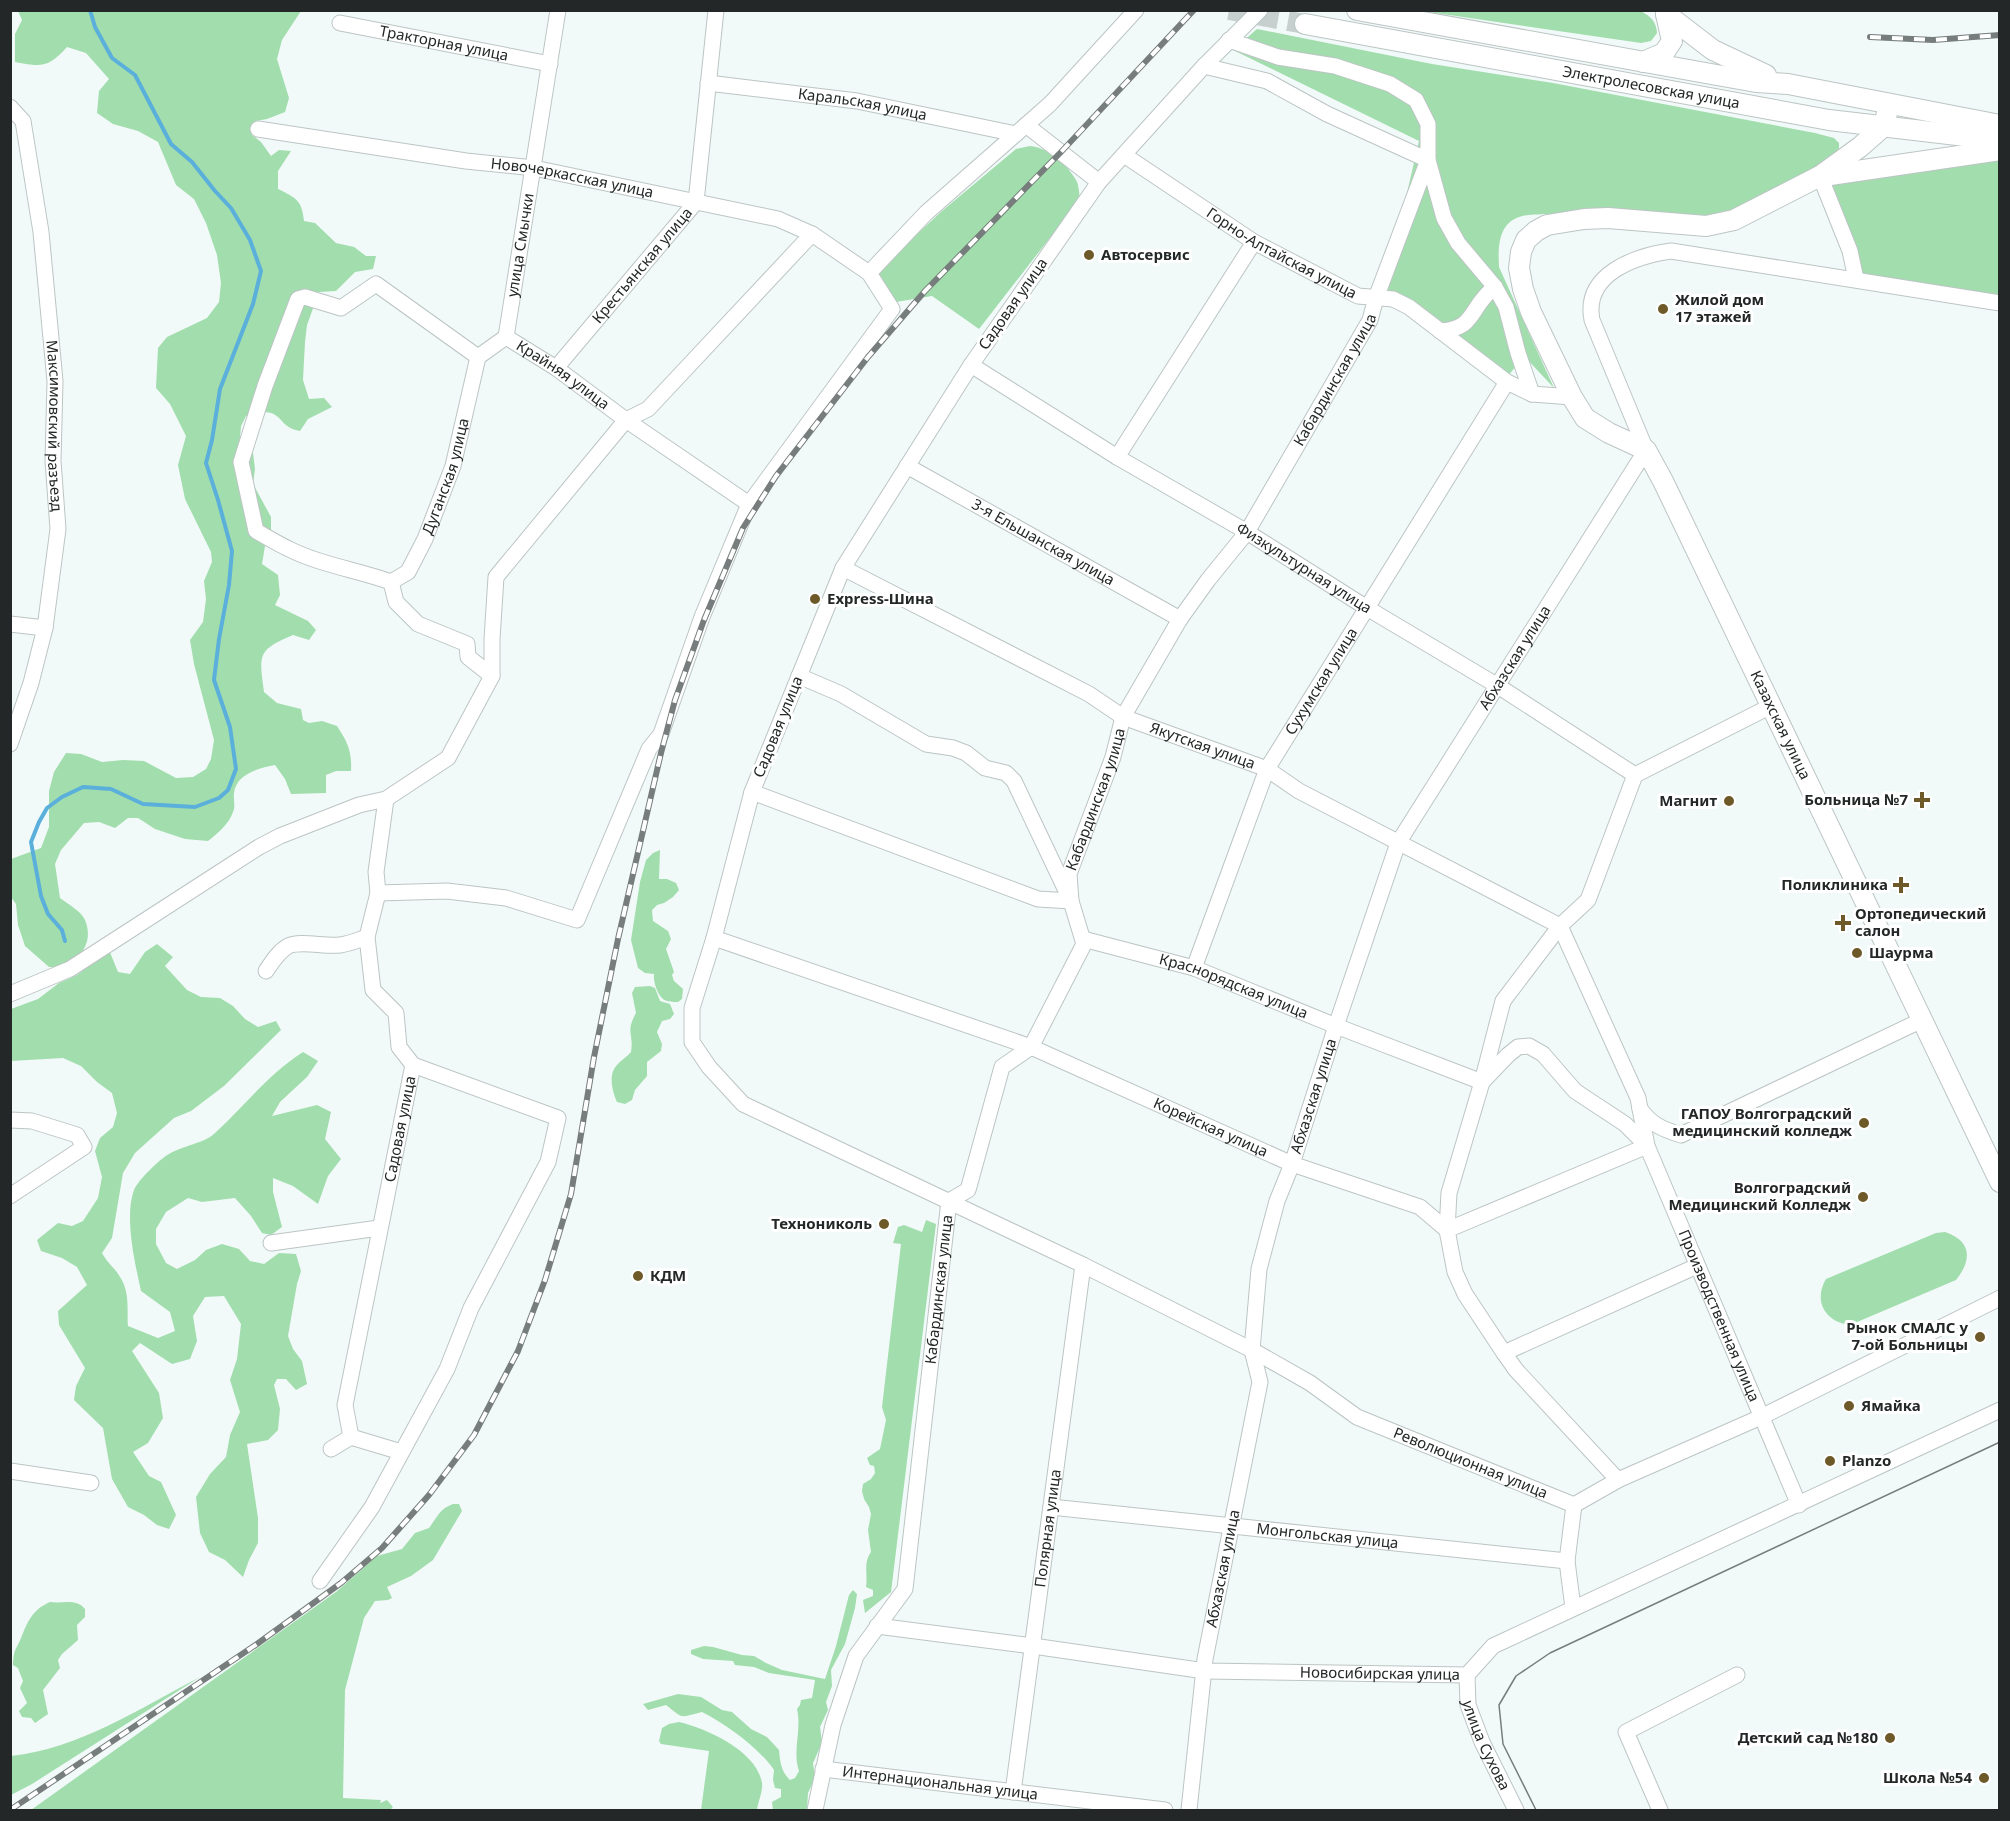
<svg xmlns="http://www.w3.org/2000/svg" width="2010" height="1821" font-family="'Noto Sans',sans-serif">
  <rect width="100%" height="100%" fill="#f1faf9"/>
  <g fill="#a2ddad">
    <path d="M18,11h283l-19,29 -5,19 12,39 -4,14 -18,7 -11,2 -4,14 9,7 10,14 8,-6 12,1 -13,20v18c18,9 24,11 26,32l11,2 21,20 18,4 12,9h10l-3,13 -18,3 -19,19 -17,1 -12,33 -2,17 -2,38 6,19 15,-1 8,9 -24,12 -8,12c-18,-3 -17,-14 -29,-18 -7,-2 -17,1 -25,3l-5,10 -1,12 13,15 2,16 -2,15 18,33v20l-6,9 -3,18 16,11 2,20 -5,10 33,16 8,9 -7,10 -16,-5c-36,15 -34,20 -29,57l13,11 24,6 2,11 6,3 13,-2 15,5c11,17 15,25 14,45h-15l-10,4v18l-35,1 -6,-15 -10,-14c-16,3 -39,9 -41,28 -1,6 2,13 -1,19 -4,12 -15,21 -25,29l-23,-2 -30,-10 -17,-11h-10l-13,10 -16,-6 -15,1 -23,27 -6,14 5,34c8,6 21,13 25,22 11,26 -11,48 -36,47l-24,-21 -7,-21 -2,-21 -5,-7v-38l30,-11 8,-21v-36l5,-19 12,-19 15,1 21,8 21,-2 21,1 32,17 17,-1 13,-8 5,-10 3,-19 -20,-76 -4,-24 13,-18 3,-23 -2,-18 8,-19 -1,-10 -26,-53 -7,-34 8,-29 -16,-32 -14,-16 2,-40 9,-11 40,-19 12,-16 2,-19 -4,-28 -11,-32 -12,-24 -18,-14 -18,-43 -20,-11 -25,-7 -16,-11 2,-22 10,-12 -23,-26 -19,-6c-19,21 -25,20 -52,15v-28l7,-14z"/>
    <path d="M1422,11h219c10,6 15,10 16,22l-6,8 -10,2z"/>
    <path d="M1257,29l175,35 121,19 262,50 19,5 5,5v7l-4,7 -106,60 -186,-3c-7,1 -17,0 -24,3 -21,7 -21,31 -20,50l55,121 -30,-32 -16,20 -108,-80 -15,-8 34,-147 -186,-91z"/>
    <path d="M1030,146c19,2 36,17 46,34 3,5 3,13 4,19l-101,130 -47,-33 -42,7 -15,-30 67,-62 74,-62z"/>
    <polygon points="1999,156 1999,296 1859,275 1828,179"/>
    <path d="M660,850l-1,29h8l9,4 3,7 -6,7 -9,6 -7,2 -5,5 1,11 15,10 3,8 -5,10 8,23 -2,3 2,6 9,8 -1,10 -4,3c-5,0 -11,0 -15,-3 -6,-5 -10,-18 -9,-25l-9,-1 -7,-5 -7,-28 9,-58 6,-22 7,-7z"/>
    <path d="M157,944l16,13 -8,9 22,24 14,7 19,1 13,8 12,13 13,8 18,-6 5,9 -57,56 -33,25 -17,7 -39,35 -12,20 -11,65 -10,15c6,11 13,15 18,24 10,15 7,33 8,49l30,12 17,-7 -5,-19 -29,-21c-6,-28 -17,-74 -7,-101 4,-10 26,-31 35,-36 13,-8 36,-11 46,-21 31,-28 52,-58 88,-81l15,9 -11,16 -27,25 -8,14 45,-11 14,7 -6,27 16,20 -13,17 -10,28 -25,-18 -20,-8v14l9,35 -11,8 -9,-2 -11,-17 -16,-18 -33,4 -14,-4 -22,14 -10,17v15l10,19 11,6 18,-9 11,-10 16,-6 17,5 11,12 14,3 15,-11 17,1 5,17 -4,13 -9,52 5,13 9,12 5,23 -11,6 -10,-11h-9l-3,6 6,24 -2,21 -10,10 -21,4 11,74v25l-9,17 -6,17 -18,-17 -16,-8 -9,-19 -4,-36 14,-23 16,-17 4,-22 10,-23 -10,-32 7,-21 4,-35 -17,-28 -19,1 -12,19 4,25 -7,18 -18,5 -32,-21 -8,8 27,42 4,25 -15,25 -15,9 16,24 12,6 15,33 -7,14 -12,-4 -13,-10 -16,-8 -16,-28 -9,-51 -29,-28 2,-14 9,-18 -26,-43 -1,-14 29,-26 -10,-18 -15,-9 -21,-7 -4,-11 21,-17 14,3 11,-5 15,-23 4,-21 -7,-26 5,-13 13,-11 4,-14 -5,-20 -15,-11 -16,-16 -18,-8 -52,3v-52l27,-10 21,-16 18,-8 32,-25 9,22 12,2 15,-22z"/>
    <path d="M650,986l5,2 5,13 10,3 4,10 -4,5 -8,2 -5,11 5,12 -1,7 -14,11v14l-12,14 -3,10 -7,4 -8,-2c-5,-11 -9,-28 0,-37 4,-5 10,-8 14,-13 3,-19 -6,-19 5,-39l-4,-20 3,-6z"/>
    <path d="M926,1220l10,4 -45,368 -26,21 -2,-13 10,-4v-6l-7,-3c2,-13 -3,-24 5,-35l-3,-22 3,-16 -2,-7 -5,-8 -2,-8 1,-7 8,-5 4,-6 -1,-7 -4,-1 -3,-7 13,-9 6,-29 -4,-13 19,-163 -8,-1 5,-16 6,-2 18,7z"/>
    <path d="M1945,1232c27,9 27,28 11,48l-106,45c-25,-3 -37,-24 -24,-46l110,-46z"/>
    <path d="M453,1504h6l3,7 -29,49 -22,16 -24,11 5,11 -4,2 -13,1 -11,17 -19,72 -2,108 38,2 -1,3 7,-3 6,7 -3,3h-359l305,-218 41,-36 25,-7 13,-16 14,-5c8,-10 10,-19 24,-24z"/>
    <path d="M853,1590l4,4 -2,14 -10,36 -14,26 1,16 -6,16 2,8 -8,17 2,16 -9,20 2,15 -7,15 -1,17h-34l-1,-8 9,-5v-8l-6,-1 -2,-8 1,-10c-15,-22 -48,-46 -72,-58 -24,6 -18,7 -36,-7l-18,5 -5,-6 35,-10 23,3 21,13 10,2 19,17 16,8 12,13c1,11 2,22 11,30l5,-2 4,-7c-7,-20 3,-41 -2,-62l3,-4 1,-5 11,-2 3,-18 -46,-7 -15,-6 -19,-2 -2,-4 -30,-2 -12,-5v-4l13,-4 9,1 29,8 12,1 12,7 16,7 43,9 11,-33 13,-51z"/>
    <path d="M50,1602c13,2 26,-4 35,7v8l-8,8 1,15 -16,14 -4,6 2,8 -17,22 5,24 -13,9 -4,-5 -9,-1 -3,-6 8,-8 -7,-15 3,-7 -5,-13 -5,-3c1,-17 2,-13 8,-27 7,-17 11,-28 29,-36z"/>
    <path d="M200,1677l-168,107 -21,11v-39c68,-7 129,-48 189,-79z"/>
    <path d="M679,1722c27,6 78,29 83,61 1,9 -4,18 -5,27h-56l8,-59 -48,-7 -2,-3 3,-13 7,-4z"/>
  </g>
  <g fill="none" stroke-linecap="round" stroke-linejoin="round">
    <polyline stroke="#5aafdb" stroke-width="4" points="65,941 62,930 48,914 41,896 31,842 39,822 47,808 62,797 83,787 111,789 143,804 195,807 219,798 228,790 236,769 230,727 214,680 219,639 229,585 232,551 218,500 206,463 212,440 220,389 253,304 261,271 250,240 231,208 215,191 192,162 171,144 135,75 112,58 95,27 90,10"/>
    <polyline stroke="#c8d0cf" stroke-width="20" stroke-dasharray="20 10" stroke-linecap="butt" points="1229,10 1305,24"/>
    <g stroke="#bcc5c4" stroke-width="17">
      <g id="minor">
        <path id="s1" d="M1260,10l-56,56 -105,116 -128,183 -128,203 -91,224 -38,146 -22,70v34l17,25 34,37 340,161 169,85 58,33 47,34 217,88"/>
        <path id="s2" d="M340,23l210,41"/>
        <polyline points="1229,40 1278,57 1335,66 1390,84 1416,100 1428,124 1428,160 1444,218 1458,243 1495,287 1506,307 1518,353 1532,394"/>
        <path id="s3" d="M708,83l149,18 159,33"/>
        <path id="s4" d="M10,107l13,14 18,111 14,149 -2,80 5,68 -13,99 -14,55 -21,61"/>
        <polyline points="1026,125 1099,182"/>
        <path id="s5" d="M258,129l208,32 68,7 244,51 34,15 57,39"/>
        <path id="s6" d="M1124,155l130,87 104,54 35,3 16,8 98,75 25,12 40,3"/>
        <polyline points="1820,176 1850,251 1856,279"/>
        <path d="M1440,331c37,-2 29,-25 55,-44"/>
        <path id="s7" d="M506,337l52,-327"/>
        <path id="s8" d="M971,365l146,92 130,75 120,76 131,78 137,89"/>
        <path id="s9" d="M556,368l140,-166 20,-192"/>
        <polyline points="1117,457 1254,242"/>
        <path id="s10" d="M907,466l273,153"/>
        <path id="s11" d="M843,568l246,126 34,23 144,52 32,22 261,135"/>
        <path id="s12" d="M391,582l17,-10 17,-33 28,-73 25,-109"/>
        <polyline points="10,624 45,628"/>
        <path id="s13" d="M492,676l-24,-19 -1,-13 -49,-20 -22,-22 -5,-20c-33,-12 -70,-17 -102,-33 -11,-5 -22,-12 -33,-18l-15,-69 24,-76 33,-87 7,-2 36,11 35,-24 102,73 28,-20 50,31 70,52 123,84"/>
        <polyline points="752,792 1038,899 1071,901 1014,781 1006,773 985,768 966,753 953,748 926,744 841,694 799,676"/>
        <polyline points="378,893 447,891 506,898 577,920 649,749 661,734 702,617 749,504 892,309 869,273 926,213 1050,104 1136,10"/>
        <path id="s14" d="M1560,926l78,172 9,48 152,359"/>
        <path id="s15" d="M714,938l317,109 261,117 128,43 27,23"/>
        <path id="s16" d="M1083,939l111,29 142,58 146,56 26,-27 10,-8 11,-1 14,8 32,37 50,33 22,22 -200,84"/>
        <path id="s17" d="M1194,968l73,-199 240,-387"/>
        <path d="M266,971c6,-9 12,-19 22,-25 12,-6 37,1 52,-1 9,-1 18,-5 27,-8"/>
        <polyline points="10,994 70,969 259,847 280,836 359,805 386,799 448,758 492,676 492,639 496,577 626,420 648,409 812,234"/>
        <path d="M1640,1109c12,16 22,20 41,26l241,-115"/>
        <polyline points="10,1120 32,1121 77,1135 84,1147 10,1196"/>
        <path id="s18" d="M949,1201l19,-11 34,-123 29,-20 53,-103 -13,-43 -2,-27 44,-117 10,-40 57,-98 28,-39 39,-48 123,-212 6,-22 52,-138 -101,-46 -60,-33 -63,-15"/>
        <polyline points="271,1243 379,1228"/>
        <polyline points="1504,1353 1697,1266"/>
        <path id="s19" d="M351,1437l-6,-32 68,-340 -14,-18 -3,-34 -23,-23 -6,-53 11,-44 -2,-21 10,-73"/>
        <polyline points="331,1449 351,1437 401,1452"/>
        <polyline points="10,1471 91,1483"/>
        <polyline points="1618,1480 1516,1370 1504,1353 1465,1294 1455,1272 1447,1230 1449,1193 1482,1082 1503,1001 1560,926 1588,900 1635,775 1771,706"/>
        <polyline points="1574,1505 1618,1480 1761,1417 2000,1298"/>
        <path id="s20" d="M1051,1507l516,54"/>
        <polyline points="320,1581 372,1507 447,1369 471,1308 548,1162 558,1118 413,1065"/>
        <polyline points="1573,1608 1567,1561 1574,1505"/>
        <path id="s21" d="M877,1626l156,20 172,25 262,4 26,-29 507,-236"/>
        <path id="s22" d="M1467,1675l1,30 14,37 34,68"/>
        <path id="s23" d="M823,1769l342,41"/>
        <path id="s24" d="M1013,1792l70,-527"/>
        <path id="s25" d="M815,1810l18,-85 23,-69 49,-67 44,-388"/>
        <path id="s26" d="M1189,1810l16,-151 55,-277 -8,-32 7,-81 18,-68 15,-37 44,-138 62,-183 248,-393 -54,-130c-9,-46 43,-64 79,-69l329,52"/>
        <polyline points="1660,1810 1626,1732 1737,1675"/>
      </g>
    </g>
    <g stroke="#bcc5c4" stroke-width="22">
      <g id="major">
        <polyline points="1357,10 1700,72 1756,82 1788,84 2000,125"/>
        <polyline points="1666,14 1713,50 1766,75"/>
        <path id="s27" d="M1305,24l524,96 171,20"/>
        <polyline points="1643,62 1664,53 1672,41 1666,14"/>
        <path id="s28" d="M1889,104l-5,22 -24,21 -40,29 -86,44 -28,6 -98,-8 -24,1 -37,6 -11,6 -10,9 -5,12 -2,16 4,21 8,23 41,85 13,21 24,15 37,17 17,31 337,701"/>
        <polyline points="1823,176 2000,150"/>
      </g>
    </g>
    <use href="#minor" stroke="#fff" stroke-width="15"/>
    <use href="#major" stroke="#fff" stroke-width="20"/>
    <polyline stroke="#777d7c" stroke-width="1.5" points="1536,1810 1503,1744 1499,1705 1516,1676 1550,1653 2000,1442"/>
    <g stroke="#777d7c" stroke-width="6">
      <g id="rail">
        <polyline points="1870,37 1933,40 2000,35"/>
        <polyline points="10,1810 257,1644 341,1583 382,1548 429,1495 474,1435 518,1351 545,1280 571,1194 594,1057 618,939 661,753 675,700 704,620 743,528 776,476 868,357 925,291 1061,152 1194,10"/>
      </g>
    </g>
    <use href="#rail" stroke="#fff" stroke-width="4" stroke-dasharray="11" stroke-linecap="butt"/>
  </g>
  <g fill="#6e5a29" stroke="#fff" stroke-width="2">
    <circle cx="1089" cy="255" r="6"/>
    <circle cx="1663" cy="309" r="6"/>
    <circle cx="815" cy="599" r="6"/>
    <path d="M1919 791h6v6h6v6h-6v6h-6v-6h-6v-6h6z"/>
    <circle cx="1729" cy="801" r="6"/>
    <path d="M1898 876h6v6h6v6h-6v6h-6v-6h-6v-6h6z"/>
    <path d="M1840 914h6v6h6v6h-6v6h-6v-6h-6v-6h6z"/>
    <circle cx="1857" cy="953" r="6"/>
    <circle cx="1864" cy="1123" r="6"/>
    <circle cx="1863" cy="1197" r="6"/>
    <circle cx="884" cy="1224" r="6"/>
    <circle cx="638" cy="1276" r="6"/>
    <circle cx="1980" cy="1337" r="6"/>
    <circle cx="1849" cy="1406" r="6"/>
    <circle cx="1830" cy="1461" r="6"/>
    <circle cx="1890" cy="1738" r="6"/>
    <circle cx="1984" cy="1778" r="6"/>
  </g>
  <g text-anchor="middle" stroke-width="6" stroke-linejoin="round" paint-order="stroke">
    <g font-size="15" fill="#242727" stroke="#fff">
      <text dy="5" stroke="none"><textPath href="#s2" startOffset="106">Тракторная улица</textPath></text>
      <text dy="5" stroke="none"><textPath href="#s27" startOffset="352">Электролесовская улица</textPath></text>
      <text dy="5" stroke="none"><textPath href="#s3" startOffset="156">Каральская улица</textPath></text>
      <text dy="5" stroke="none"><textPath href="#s5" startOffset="318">Новочеркасская улица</textPath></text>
      <text dy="5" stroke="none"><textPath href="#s7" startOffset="93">улица Смычки</textPath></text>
      <text dy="5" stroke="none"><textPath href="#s6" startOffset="186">Горно-Алтайская улица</textPath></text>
      <text dy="5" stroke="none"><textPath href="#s9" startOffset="134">Крестьянская улица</textPath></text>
      <text transform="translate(1013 304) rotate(-55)" y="5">Садовая улица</text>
      <text dy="5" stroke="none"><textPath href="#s13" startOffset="852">Крайняя улица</textPath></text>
      <text dy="5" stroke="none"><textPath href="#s18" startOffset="938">Кабардинская улица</textPath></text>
      <text dy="5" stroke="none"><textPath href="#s4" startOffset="326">Максимовский разъезд</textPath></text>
      <text dy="5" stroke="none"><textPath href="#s12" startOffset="123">Дуганская улица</textPath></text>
      <text dy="5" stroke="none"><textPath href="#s10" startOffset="156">3-я Ельшанская улица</textPath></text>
      <text dy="5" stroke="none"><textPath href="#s8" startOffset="390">Физкультурная улица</textPath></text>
      <text dy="5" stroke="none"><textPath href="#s26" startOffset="1216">Абхазская улица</textPath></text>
      <text dy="5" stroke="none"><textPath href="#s17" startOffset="315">Сухумская улица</textPath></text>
      <text dy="5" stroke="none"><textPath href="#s28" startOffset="984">Казахская улица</textPath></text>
      <text transform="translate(778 727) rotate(-68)" y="5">Садовая улица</text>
      <text dy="5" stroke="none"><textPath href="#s11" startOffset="402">Якутская улица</textPath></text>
      <text dy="5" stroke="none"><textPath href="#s18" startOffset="452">Кабардинская улица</textPath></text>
      <text dy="5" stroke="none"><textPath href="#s16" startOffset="158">Краснорядская улица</textPath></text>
      <text dy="5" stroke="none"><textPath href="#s26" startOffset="730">Абхазская улица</textPath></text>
      <text dy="5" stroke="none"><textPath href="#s15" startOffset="532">Корейская улица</textPath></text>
      <text dy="5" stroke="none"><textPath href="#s19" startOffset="314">Садовая улица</textPath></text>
      <text dy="5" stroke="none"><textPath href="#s25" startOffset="544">Кабардинская улица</textPath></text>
      <text dy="5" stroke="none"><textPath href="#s14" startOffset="422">Производственная улица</textPath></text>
      <text dy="5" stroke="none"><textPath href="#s1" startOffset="2092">Революционная улица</textPath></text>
      <text dy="5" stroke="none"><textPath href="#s24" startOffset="266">Полярная улица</textPath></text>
      <text dy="5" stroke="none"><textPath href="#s20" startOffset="278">Монгольская улица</textPath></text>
      <text dy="5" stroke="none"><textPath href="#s26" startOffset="244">Абхазская улица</textPath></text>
      <text dy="5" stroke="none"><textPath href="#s21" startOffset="506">Новосибирская улица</textPath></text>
      <text dy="5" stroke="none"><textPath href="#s22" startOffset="74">улица Сухова</textPath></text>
      <text dy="5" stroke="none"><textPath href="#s23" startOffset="118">Интернациональная улица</textPath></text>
    </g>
    <g font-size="15" font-weight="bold" fill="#242727" stroke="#fff" text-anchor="end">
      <text x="1101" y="260" text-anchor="start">Автосервис</text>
      <text x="1675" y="305" text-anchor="start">Жилой дом<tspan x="1675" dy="17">17 этажей</tspan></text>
      <text x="827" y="604" text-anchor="start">Express-Шина</text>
      <text x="1908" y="805">Больница №7</text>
      <text x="1717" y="806">Магнит</text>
      <text x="1888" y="890">Поликлиника</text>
      <text x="1855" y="919" text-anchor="start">Ортопедический<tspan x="1855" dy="17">салон</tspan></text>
      <text x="1869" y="958" text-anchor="start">Шаурма</text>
      <text x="1852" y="1119">ГАПОУ Волгоградский<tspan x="1852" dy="17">медицинский колледж</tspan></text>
      <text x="1851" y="1193">Волгоградский<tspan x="1851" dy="17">Медицинский Колледж</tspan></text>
      <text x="872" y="1229">Технониколь</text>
      <text x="650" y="1281" text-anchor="start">КДМ</text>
      <text x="1968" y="1333">Рынок СМАЛС у<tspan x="1968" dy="17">7-ой Больницы</tspan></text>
      <text x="1861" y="1411" text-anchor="start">Ямайка</text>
      <text x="1842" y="1466" text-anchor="start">Planzo</text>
      <text x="1878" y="1743">Детский сад №180</text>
      <text x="1972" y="1783">Школа №54</text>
    </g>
  </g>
  <rect width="2010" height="1821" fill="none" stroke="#242727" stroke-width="24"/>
</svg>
